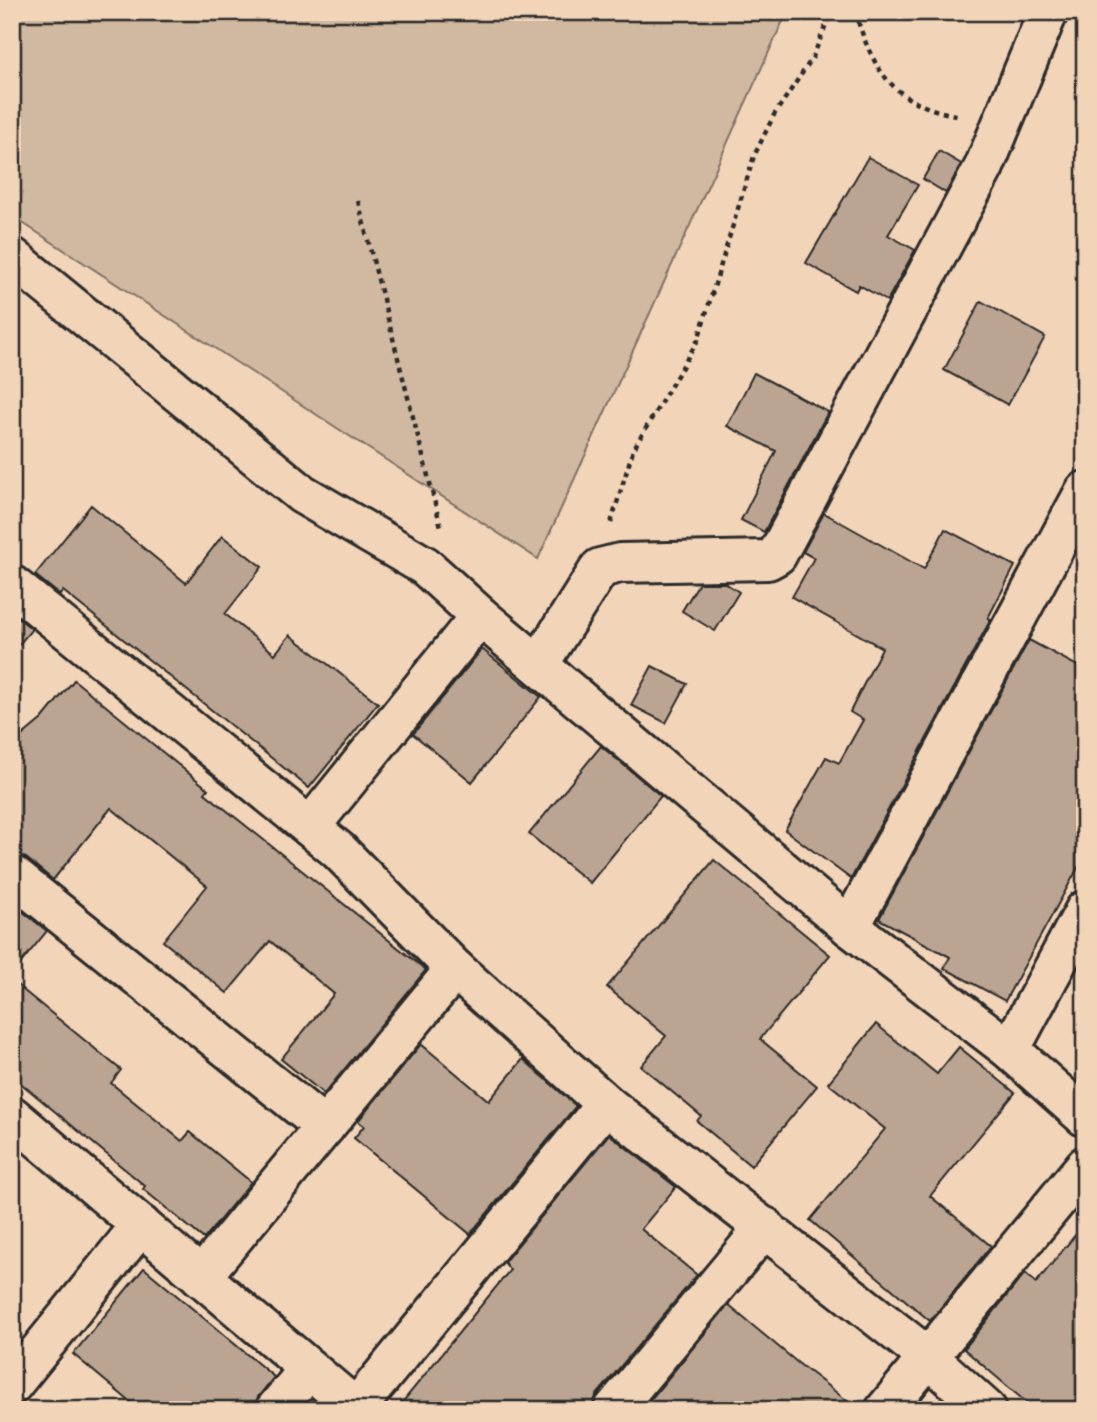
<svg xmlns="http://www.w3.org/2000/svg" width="1097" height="1422" font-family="'Playpen Sans',sans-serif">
  <rect width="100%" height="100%" fill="#f2d4b8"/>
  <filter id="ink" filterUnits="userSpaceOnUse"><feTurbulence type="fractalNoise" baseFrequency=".0143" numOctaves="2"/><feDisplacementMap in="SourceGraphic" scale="14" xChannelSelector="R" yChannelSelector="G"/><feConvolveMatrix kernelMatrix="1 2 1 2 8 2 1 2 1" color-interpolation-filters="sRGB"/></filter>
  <g filter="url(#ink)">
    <polygon fill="#d1b8a0" stroke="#7e7266" stroke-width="2" points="12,12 787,12 538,559 12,216"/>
    <g fill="#bba491" stroke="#2b2b2b" stroke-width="2">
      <polygon points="939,151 961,164 946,193 923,179"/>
      <polygon points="868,157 918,185 888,235 915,250 887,301 859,285 856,291 806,263"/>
      <polygon points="981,301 1045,337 1008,405 944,370"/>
      <polygon points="754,373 828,412 764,532 741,520 776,451 727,426"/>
      <polygon points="91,505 186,583 222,536 262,567 225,614 275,654 290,635 378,703 309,788 63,591 60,595 35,575"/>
      <polygon points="824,513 924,569 945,529 1015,566 988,618 991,619 851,879 785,830 826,757 839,763 863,720 850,712 882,648 792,597 814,558 803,552"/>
      <polygon points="699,583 725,583 739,592 715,631 682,611"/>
      <polygon points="12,613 32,629 12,653"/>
      <polygon points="1029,640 1085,670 1085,855 1005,1001 944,968 950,957 879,919"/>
      <polygon points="482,649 541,697 472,782 413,734"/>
      <polygon points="652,666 687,684 666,723 631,705"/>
      <polygon points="74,680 208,789 205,793 426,970 324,1094 281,1059 334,994 270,941 227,993 163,941 207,886 111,808 53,880 26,858 12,854 12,744 42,719"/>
      <polygon points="601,746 661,796 590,883 529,834"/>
      <polygon points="714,860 830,955 760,1039 817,1086 751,1166 697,1121 701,1116 641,1066 666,1036 607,987"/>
      <polygon points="12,903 47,931 12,974"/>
      <polygon points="12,981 121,1070 111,1083 182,1141 190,1132 251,1182 204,1239 143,1189 145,1186 12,1076"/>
      <polygon points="876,1024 937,1074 959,1047 1015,1093 930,1196 991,1246 930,1321 810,1220 885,1129 828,1083"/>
      <polygon points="421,1044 489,1101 523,1059 576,1106 470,1234 354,1138 364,1126 358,1121"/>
      <polygon points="609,1134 676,1187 641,1229 697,1275 596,1396 592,1410 396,1410 510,1270 504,1262"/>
      <polygon points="1085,1223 1085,1410 1035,1410 964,1349 1025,1273 1036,1283"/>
      <polygon points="144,1268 274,1377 258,1397 254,1410 140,1410 73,1354"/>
      <polygon points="728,1305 798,1363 859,1410 642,1410"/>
    </g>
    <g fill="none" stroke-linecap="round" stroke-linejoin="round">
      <g stroke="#2b2b2b" stroke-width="44">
        <g id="minor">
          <polyline points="12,257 302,494 425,566 480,616"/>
          <polyline points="12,585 338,850 455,969 606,1104 928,1357 987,1410"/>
          <polyline points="539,664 600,568 620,563 768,560 777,555 984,167 1048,12"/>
          <polyline points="310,827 480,616 850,927 1010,1050 1085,1117"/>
          <polyline points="12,875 325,1127"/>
          <polyline points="850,927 1085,491"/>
          <polyline points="1010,1050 1085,910"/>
          <polyline points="12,1116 358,1410"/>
          <polyline points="201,1277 455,969"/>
          <polyline points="12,1385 141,1225"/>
          <polyline points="356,1408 606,1104"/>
          <polyline points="275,1410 309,1369"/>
          <polyline points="613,1410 765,1227"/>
          <polyline points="885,1410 1085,1166"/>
        </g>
      </g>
      <g stroke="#2b2b2b" stroke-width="4.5" stroke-dasharray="5 5" stroke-linecap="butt">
        <path d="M855,12c19,61 39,93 106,104"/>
        <polyline points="358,201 441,527"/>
        <polyline points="611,523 633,450 698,340 754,156 774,115 813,57 831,12"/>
      </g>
      <use href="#minor" stroke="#f2d4b8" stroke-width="38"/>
    </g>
  </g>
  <rect width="1097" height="1422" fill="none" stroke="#f2d4b8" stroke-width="42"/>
  <rect x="21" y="21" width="1055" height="1380" fill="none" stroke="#2b2b2b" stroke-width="2.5" filter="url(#ink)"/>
</svg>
